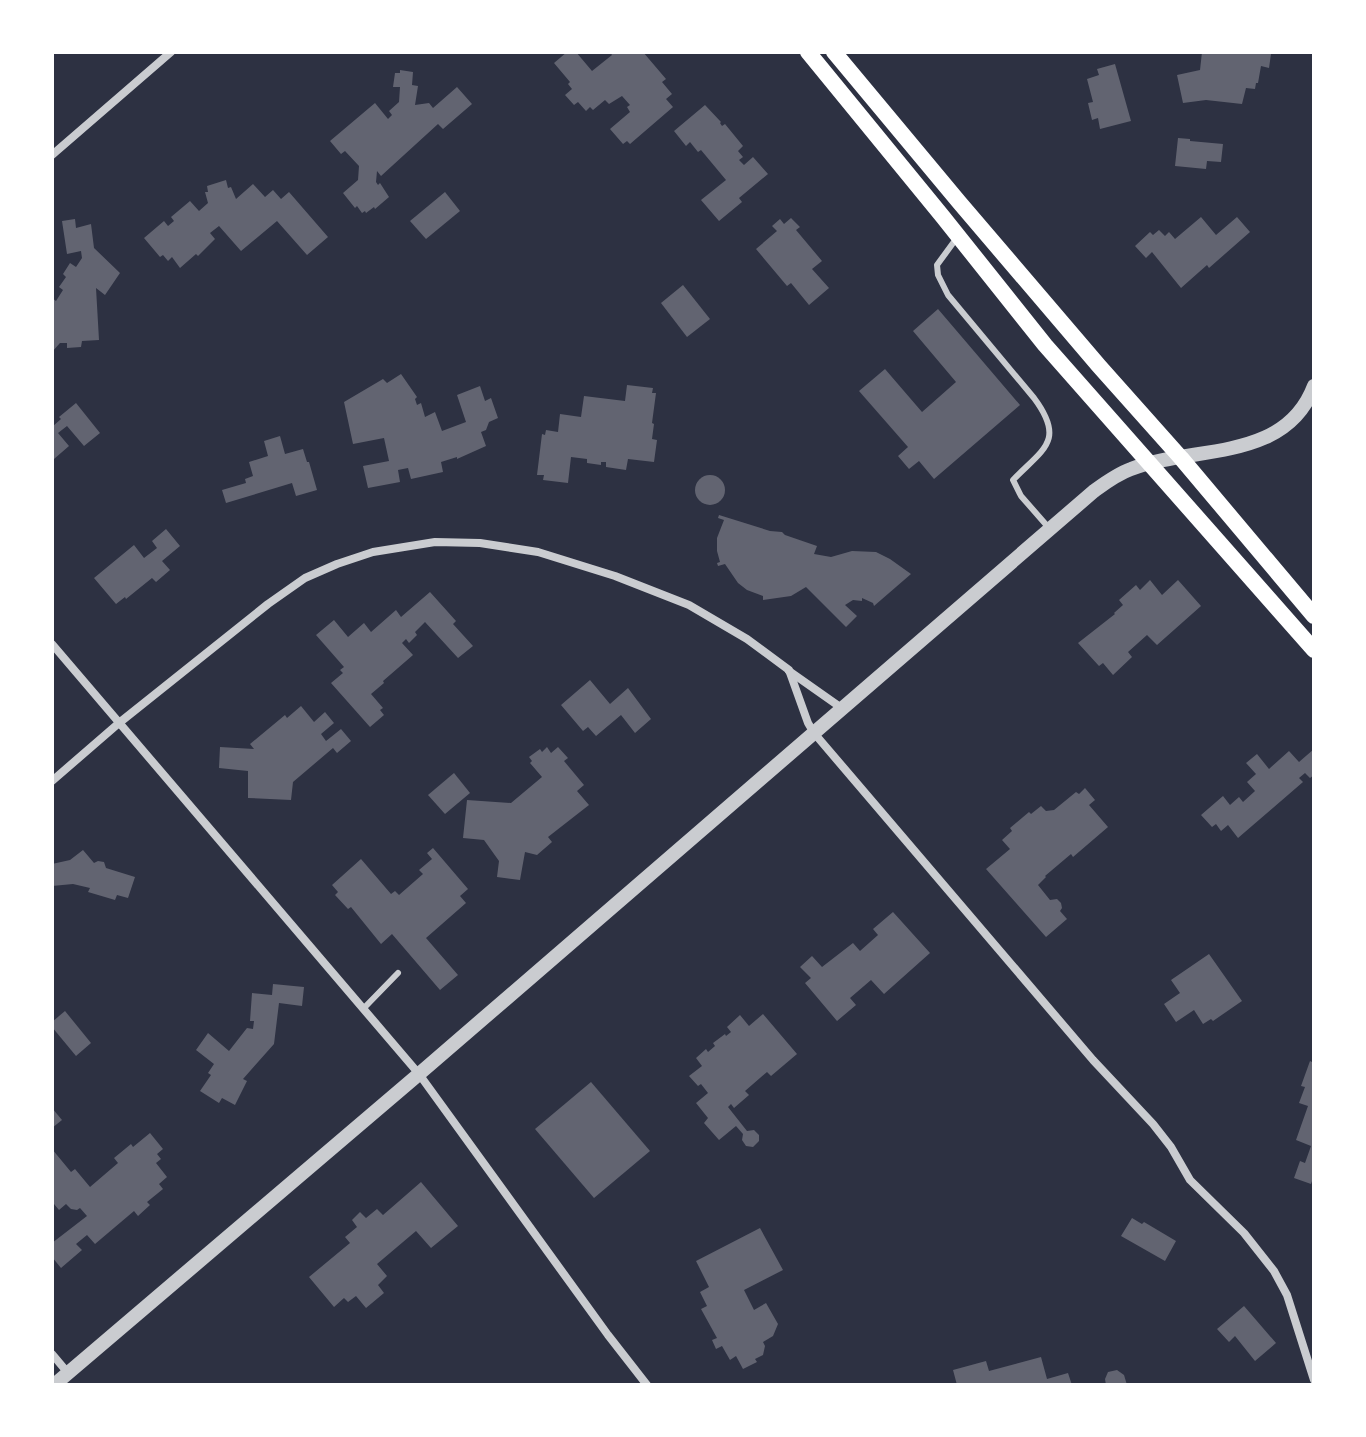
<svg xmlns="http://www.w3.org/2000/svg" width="1366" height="1437" font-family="'PT Sans Narrow',sans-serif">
  <rect width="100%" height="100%" fill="#2d3142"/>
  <g fill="#626471">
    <polygon points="567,52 576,52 592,71 612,55 610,52 643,52 666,79 662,82 672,94 666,99 673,107 630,144 627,141 623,144 610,129 630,112 627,107 630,105 622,96 609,104 605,100 593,110 590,107 586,111 578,102 574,105 565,95 572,89 568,84 570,82 554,63"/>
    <polygon points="1202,52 1270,52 1269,54 1271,54 1269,68 1261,66 1258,83 1256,83 1255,89 1246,88 1242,104 1206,100 1183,103 1177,75 1200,70"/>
    <polygon points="1115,64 1131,121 1100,129 1098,118 1092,120 1088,103 1093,102 1087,79 1099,75 1097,69"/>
    <polygon points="400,70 413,72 412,85 418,86 415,105 429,103 433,108 457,87 472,104 443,129 438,124 381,176 377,171 376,182 378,185 380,183 389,197 375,209 374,207 366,213 365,211 362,213 357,206 355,208 343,193 358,180 359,166 345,151 341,154 330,141 375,103 388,119 392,115 389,111 399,102 400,87 393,87 395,73 400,73"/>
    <polygon points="705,105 721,122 720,123 722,126 725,124 743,146 738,151 743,157 739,160 744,165 753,157 768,174 739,198 742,202 719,221 701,200 726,180 701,150 698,152 690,142 686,146 674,131"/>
    <polygon points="1178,138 1190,139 1190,141 1223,144 1221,162 1207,161 1206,169 1175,166"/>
    <polygon points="226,180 228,188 231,187 236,199 253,184 265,197 273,190 281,199 289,192 328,237 307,255 277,221 241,251 219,226 210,233 215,239 198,256 196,254 180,268 172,257 168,261 163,255 160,257 144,238 164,221 168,226 174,221 171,217 190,201 199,211 208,203 205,192 208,192 207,186"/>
    <polygon points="445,192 460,211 426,239 410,221"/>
    <polygon points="1201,217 1216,235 1237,217 1250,232 1209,268 1207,265 1181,288 1152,252 1146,258 1135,246 1150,232 1153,235 1159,230 1165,236 1169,232 1175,239"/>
    <polygon points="791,218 800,227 796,230 822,261 812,269 829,288 809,305 791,283 787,286 756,249 777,231 772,226 780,219 784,224"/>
    <polygon points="75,219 76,228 91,224 94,248 120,273 105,295 96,288 99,340 82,341 81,347 67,348 67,343 60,343 52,352 52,298 56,301 63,290 59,287 66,277 63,274 70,263 76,267 82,258 81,251 67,254 62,221"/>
    <polygon points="683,285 710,319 687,337 661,303"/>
    <polygon points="938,309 1020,405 934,479 919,461 909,469 898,456 908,447 859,391 885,369 922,412 956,382 913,331"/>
    <polygon points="401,374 417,397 415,399 417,405 421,403 425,417 435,412 442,431 466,422 457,395 480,386 485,401 491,398 498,418 489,422 486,430 481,432 486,446 457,459 457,457 441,462 443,472 411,479 408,468 398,470 400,482 368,488 363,466 389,461 384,438 353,444 344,402 383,379 387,383"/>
    <polygon points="627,385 653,388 652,393 656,393 652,423 654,424 652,439 657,440 654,462 628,459 626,470 606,467 606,462 601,462 601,465 587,463 587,459 571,457 568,483 543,480 544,475 537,475 542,434 545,435 546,430 558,432 560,414 581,417 584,396 625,401"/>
    <polygon points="76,403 100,433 84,446 67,426 58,433 69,446 54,459 52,457 52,427 61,419 59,417"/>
    <polygon points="280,436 285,454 303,449 307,462 309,462 317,490 296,496 292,483 226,503 222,490 246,483 245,479 253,476 249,462 268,456 264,441"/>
    <circle cx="710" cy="490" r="15"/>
    <polygon points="719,515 770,531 782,532 785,535 817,546 814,554 831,557 852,551 876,552 890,559 911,574 874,606 873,603 862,598 862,601 853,600 845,605 857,616 846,627 806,587 791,596 763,600 763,596 747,590 738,583 725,564 718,566 717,563 720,562 717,551 717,538 724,520 718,518"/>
    <polygon points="166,529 180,546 162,561 170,570 156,582 152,578 126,599 125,597 116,604 94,578 134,545 144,558 157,548 152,541"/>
    <polygon points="1150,580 1162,595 1178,580 1201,606 1157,645 1147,635 1128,652 1132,657 1113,675 1103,663 1099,666 1078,643 1115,614 1114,613 1123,605 1119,600 1136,585 1140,590"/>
    <polygon points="430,592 456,621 453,624 473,646 458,658 425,622 415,632 417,635 409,643 406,639 402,643 413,655 383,681 384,683 371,694 383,708 380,710 384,715 370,727 331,683 343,673 340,670 344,667 316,635 334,620 348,637 364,623 371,632 396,610 401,617"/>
    <polygon points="590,680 610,704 628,688 651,719 635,733 621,715 596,736 588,727 583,731 561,705"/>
    <polygon points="301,706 314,722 325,712 334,723 321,734 326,741 341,729 351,741 337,753 333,748 293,782 291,800 248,798 248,771 219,768 220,747 254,749 250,744 285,715 287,718"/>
    <polygon points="547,747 551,753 558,747 568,758 564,761 584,785 577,791 589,805 548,837 552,842 537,855 525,852 520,880 497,877 499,861 484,840 463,838 467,800 511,803 542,777 530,763 532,761 529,757 540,749 542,752"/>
    <polygon points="1314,749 1314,775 1310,778 1305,773 1299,778 1303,782 1238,838 1228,825 1221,831 1216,824 1212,827 1201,815 1223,796 1230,805 1239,797 1243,802 1255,791 1247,782 1256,774 1246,763 1257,754 1269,769 1289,751 1299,762"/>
    <polygon points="454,773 470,793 445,814 428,795"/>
    <polygon points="1085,788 1095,800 1089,805 1108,827 1073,857 1071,854 1045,876 1046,877 1038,885 1050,900 1057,899 1061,903 1062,908 1060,911 1067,919 1046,937 986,869 1010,849 1002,840 1012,831 1010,828 1029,812 1031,814 1041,806 1046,811 1054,810 1076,792 1079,794"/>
    <polygon points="433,848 468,889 460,896 466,903 426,938 458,975 440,990 392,934 381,944 351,907 348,909 335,895 338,892 332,885 361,859 391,894 395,891 399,895 423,874 419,870 432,859 427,853"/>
    <polygon points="83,850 94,863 98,861 104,862 106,868 135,877 128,898 117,895 115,900 88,892 90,888 73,884 52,886 52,864 70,860"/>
    <polygon points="893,912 930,953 884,994 871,980 850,998 856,1005 837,1021 805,983 811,978 800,967 812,956 822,967 853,943 860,951 878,935 873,929"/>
    <polygon points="1209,954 1242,1001 1213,1021 1211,1019 1203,1024 1194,1010 1176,1022 1164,1004 1180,993 1171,980"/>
    <polygon points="273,984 304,987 302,1006 279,1003 274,1044 243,1079 247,1081 235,1105 222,1098 219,1103 200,1091 211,1075 208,1073 214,1064 196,1050 208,1033 229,1051 247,1028 253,1029 254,1021 250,1021 252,993 272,995"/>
    <polygon points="65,1011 91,1043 76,1056 52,1027 52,1022"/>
    <polygon points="763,1014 797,1054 771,1076 767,1072 745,1091 749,1095 734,1108 731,1104 728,1107 747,1131 754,1130 759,1135 759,1141 753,1147 746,1146 742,1140 743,1134 736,1126 719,1140 704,1123 708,1118 696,1103 708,1093 701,1084 698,1086 689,1076 702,1066 696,1058 706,1049 708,1052 715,1046 713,1043 725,1034 726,1036 731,1032 727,1027 740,1015 749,1026"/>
    <polygon points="1310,1061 1314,1063 1314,1175 1311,1184 1294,1178 1300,1161 1305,1163 1311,1146 1296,1140 1308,1106 1299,1103 1305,1087 1301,1086"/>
    <polygon points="591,1082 650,1151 594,1198 535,1129"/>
    <polygon points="52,1108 62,1120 52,1128"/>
    <polygon points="150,1133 163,1149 157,1154 161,1159 156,1163 167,1177 159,1184 163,1189 147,1202 150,1205 138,1216 134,1211 95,1244 87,1235 76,1244 82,1250 61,1268 52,1257 52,1243 87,1216 80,1208 77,1210 71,1209 66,1204 59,1210 54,1204 52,1206 52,1149 71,1172 75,1169 90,1187 118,1163 114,1158 131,1144 133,1147"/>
    <polygon points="421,1182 458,1226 431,1248 416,1231 377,1264 387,1276 378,1285 384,1293 366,1308 356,1296 348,1302 344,1298 334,1307 309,1277 350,1243 345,1237 357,1227 352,1220 360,1212 366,1218 377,1209 383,1215"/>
    <polygon points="1132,1218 1142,1224 1144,1222 1176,1241 1165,1261 1121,1236"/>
    <polygon points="760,1228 783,1270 744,1290 754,1310 766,1303 778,1324 773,1336 763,1342 765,1346 763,1355 755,1359 757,1362 743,1369 736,1356 730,1360 722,1346 716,1349 712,1340 717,1338 701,1309 707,1306 700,1292 709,1287 696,1261"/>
    <polygon points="1244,1306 1276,1343 1255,1361 1235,1336 1229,1342 1217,1329"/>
    <polygon points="1041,1357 1047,1379 1068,1373 1072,1385 957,1385 953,1370 986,1361 989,1371"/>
    <polygon points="1117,1370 1124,1375 1127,1385 1106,1385 1105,1379 1108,1372"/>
  </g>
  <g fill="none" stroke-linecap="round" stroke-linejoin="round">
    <g stroke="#caccd0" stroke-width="6">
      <path d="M956,239l-19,26 1,10 10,20 86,103c32,43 9,51 -21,82l8,16 28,32"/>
      <polyline points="364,1008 398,973"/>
    </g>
    <g stroke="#caccd0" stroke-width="8">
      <polyline points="52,155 171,52"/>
      <polyline points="52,644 419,1074 608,1335 647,1385"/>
      <polyline points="789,671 843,709"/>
      <polyline points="52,781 119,723 268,604 305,578 337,564 373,552 435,542 480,543 538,552 615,576 689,605 747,639 789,670 808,723 814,733 1093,1060 1153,1124 1171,1147 1190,1180 1244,1233 1274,1271 1287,1295 1314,1380"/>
      <polyline points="52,1354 68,1373"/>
    </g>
    <path stroke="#caccd0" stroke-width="14" d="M54,1385l365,-311 675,-583c11,-8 23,-17 37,-22 62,-24 154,-6 183,-83"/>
    <g stroke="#fff" stroke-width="16">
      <polyline points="808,52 943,217 1045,345 1314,650"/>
      <polyline points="834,52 959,202 1099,366 1181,458 1314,616"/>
    </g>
  </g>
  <rect width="1366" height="1437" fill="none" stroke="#ffffff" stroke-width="108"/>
</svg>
